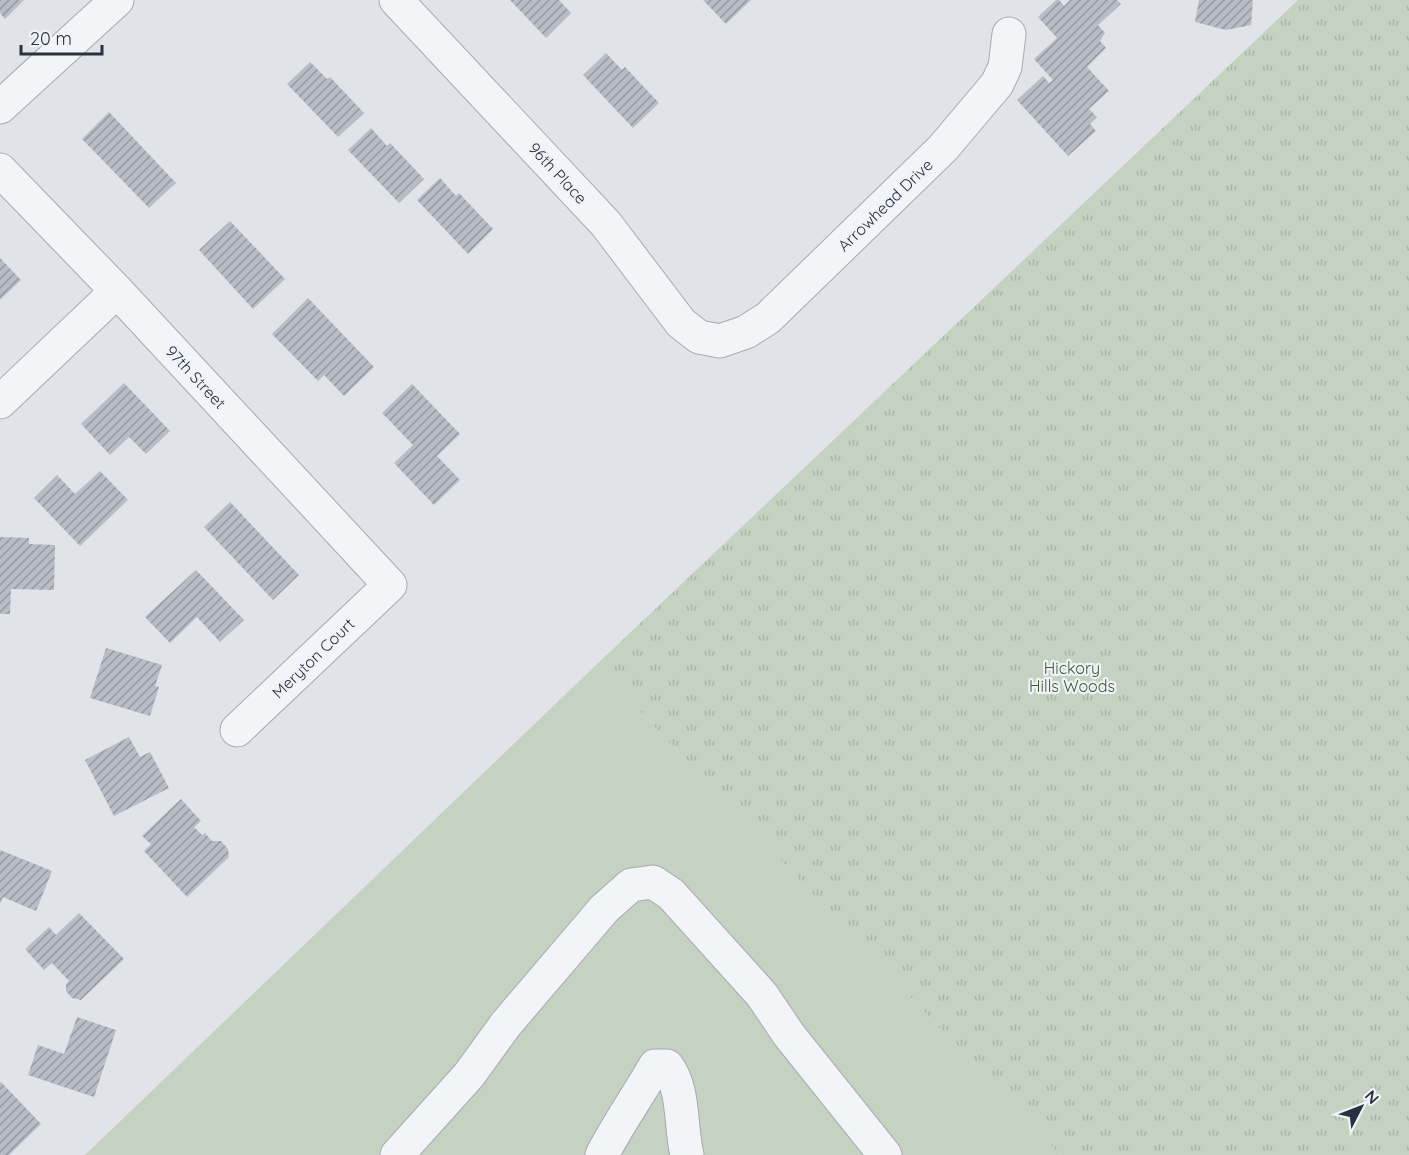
<svg xmlns="http://www.w3.org/2000/svg" width="1409" height="1155" font-family="Quicksand,sans-serif">
  <defs>
    <pattern id="park-tufts" width="24" height="20" patternUnits="userSpaceOnUse" patternTransform="scale(1.5)"><rect width="24" height="20" fill="#c5d2c2"/><path d="M3 7l-1-3M5 7V3M7 7l1-3M15 17l-1-3M17 17v-4M19 17l1-3" fill="none" stroke="#a9b5a8"/></pattern>
    <pattern id="building-hatch" width="6" height="6" patternUnits="userSpaceOnUse" patternTransform="scale(1.5)"><rect width="6" height="6" fill="#b7bcc5"/><path d="M-1 1l2-2M0 6l6-6M5 7l2-2" fill="none" stroke="#9599a1"/></pattern>
  </defs>
  <rect width="100%" height="100%" fill="#e0e3e8"/>
  <polygon fill="#c5d2c2" points="596,665 1060,1155 85,1155"/>
  <polygon fill="url(#park-tufts)" points="1298,0 1409,0 1409,1155 1060,1155 596,665"/>
  <g fill="url(#building-hatch)">
    <polygon points="0,0 24,0 5,19 0,13"/>
    <polygon points="510,0 559,0 571,13 546,38"/>
    <polygon points="703,0 751,0 726,24"/>
    <polygon points="1056,0 1059,0 1064,6 1070,0 1117,0 1121,4 1098,25 1105,33 1100,41 1106,48 1087,67 1109,91 1089,109 1097,117 1090,124 1096,131 1068,156 1017,100 1043,76 1049,83 1053,80 1034,59 1057,38 1038,17"/>
    <polygon points="1199,0 1253,0 1251,25 1226,30 1195,22"/>
    <polygon points="606,53 622,70 625,67 659,103 633,128 583,75"/>
    <polygon points="310,62 327,79 330,77 364,113 338,137 287,84"/>
    <polygon points="109,112 176,183 149,208 82,139"/>
    <polygon points="371,128 387,146 390,143 424,179 399,203 348,150"/>
    <polygon points="440,178 456,196 459,193 493,229 468,254 417,200"/>
    <polygon points="230,221 285,279 253,309 199,250"/>
    <polygon points="0,258 21,280 0,300"/>
    <polygon points="308,298 374,367 344,396 324,375 318,381 272,334"/>
    <polygon points="124,383 170,431 146,454 129,437 110,455 81,424"/>
    <polygon points="412,384 460,434 437,456 460,480 434,505 394,463 413,445 382,413"/>
    <polygon points="100,471 128,500 80,546 34,498 57,475 75,494"/>
    <polygon points="230,502 299,575 273,600 204,527"/>
    <polygon points="0,537 29,538 29,544 55,545 54,590 11,589 10,614 0,614"/>
    <polygon points="196,570 244,620 220,642 197,617 170,643 145,617"/>
    <polygon points="106,648 162,665 155,686 159,687 150,716 90,698"/>
    <polygon points="129,737 140,757 150,752 169,788 114,816 85,760"/>
    <polygon points="181,799 201,821 194,827 202,835 205,833 212,841 221,841 228,849 229,857 187,897 144,851 151,844 142,836"/>
    <polygon points="0,850 52,871 36,911 3,897 0,904"/>
    <polygon points="79,913 124,959 81,1000 72,998 66,991 66,984 69,981 52,963 44,970 25,949 49,927 56,935"/>
    <polygon points="77,1017 116,1030 94,1097 28,1075 38,1045 64,1054"/>
    <polygon points="1,1082 41,1124 9,1155 0,1155 0,1083"/>
  </g>
  <g fill="none" stroke-linecap="round" stroke-linejoin="round">
    <g stroke="#a5aab2" stroke-width="35">
      <g id="minor">
        <polyline points="396,0 606,224 681,323 699,337 720,341 746,332 768,318 943,148 997,84 1005,67 1009,34"/>
        <polyline points="0,107 117,0"/>
        <polyline points="0,170 117,291 390,585 237,730"/>
        <polyline points="0,402 117,291"/>
        <polyline points="397,1155 469,1075 506,1024 604,909 631,885 653,882 671,894 762,995 789,1035 885,1155"/>
        <path d="M602,1155c16,-31 36,-59 53,-89h12c18,24 13,60 20,89"/>
      </g>
    </g>
    <use href="#minor" stroke="#f3f4f7" stroke-width="33"/>
  </g>
  <g text-anchor="middle" stroke-width="4.5" stroke-linejoin="round" paint-order="stroke">
    <g font-size="16" fill="#29303f" stroke="#eff2f6">
      <text transform="translate(558 173) rotate(47)" y="6">96th Place</text>
      <text transform="translate(885 205) rotate(-44)" y="6">Arrowhead Drive</text>
      <text transform="translate(196 377) rotate(47)" y="6">97th Street</text>
      <text transform="translate(313 658) rotate(-44)" y="6">Meryton Court</text>
    </g>
    <g font-size="16" fill="#3c5a37" stroke="#eff2f6">
      <text x="1072" y="674">Hickory<tspan x="1072" dy="18">Hills Woods</tspan></text>
    </g>
  </g>
  <g transform="translate(1361 1107) rotate(48)" stroke="#eff2f6" stroke-width="4.5" paint-order="stroke">
  <path d="M0-4.5L10 22L0 15L-10 22Z" fill="#29303f"/>
  <text y="-9" font-size="16" font-weight="bold" text-anchor="middle" fill="#29303f">N</text>
  </g>
  <path d="M21 45v9h81v-9" fill="none" stroke="#29303f" stroke-width="3"/>
  <text x="30" y="45" font-size="18" fill="#29303f" stroke="#eff2f6" stroke-width="4.5" paint-order="stroke">20 m</text>
</svg>
